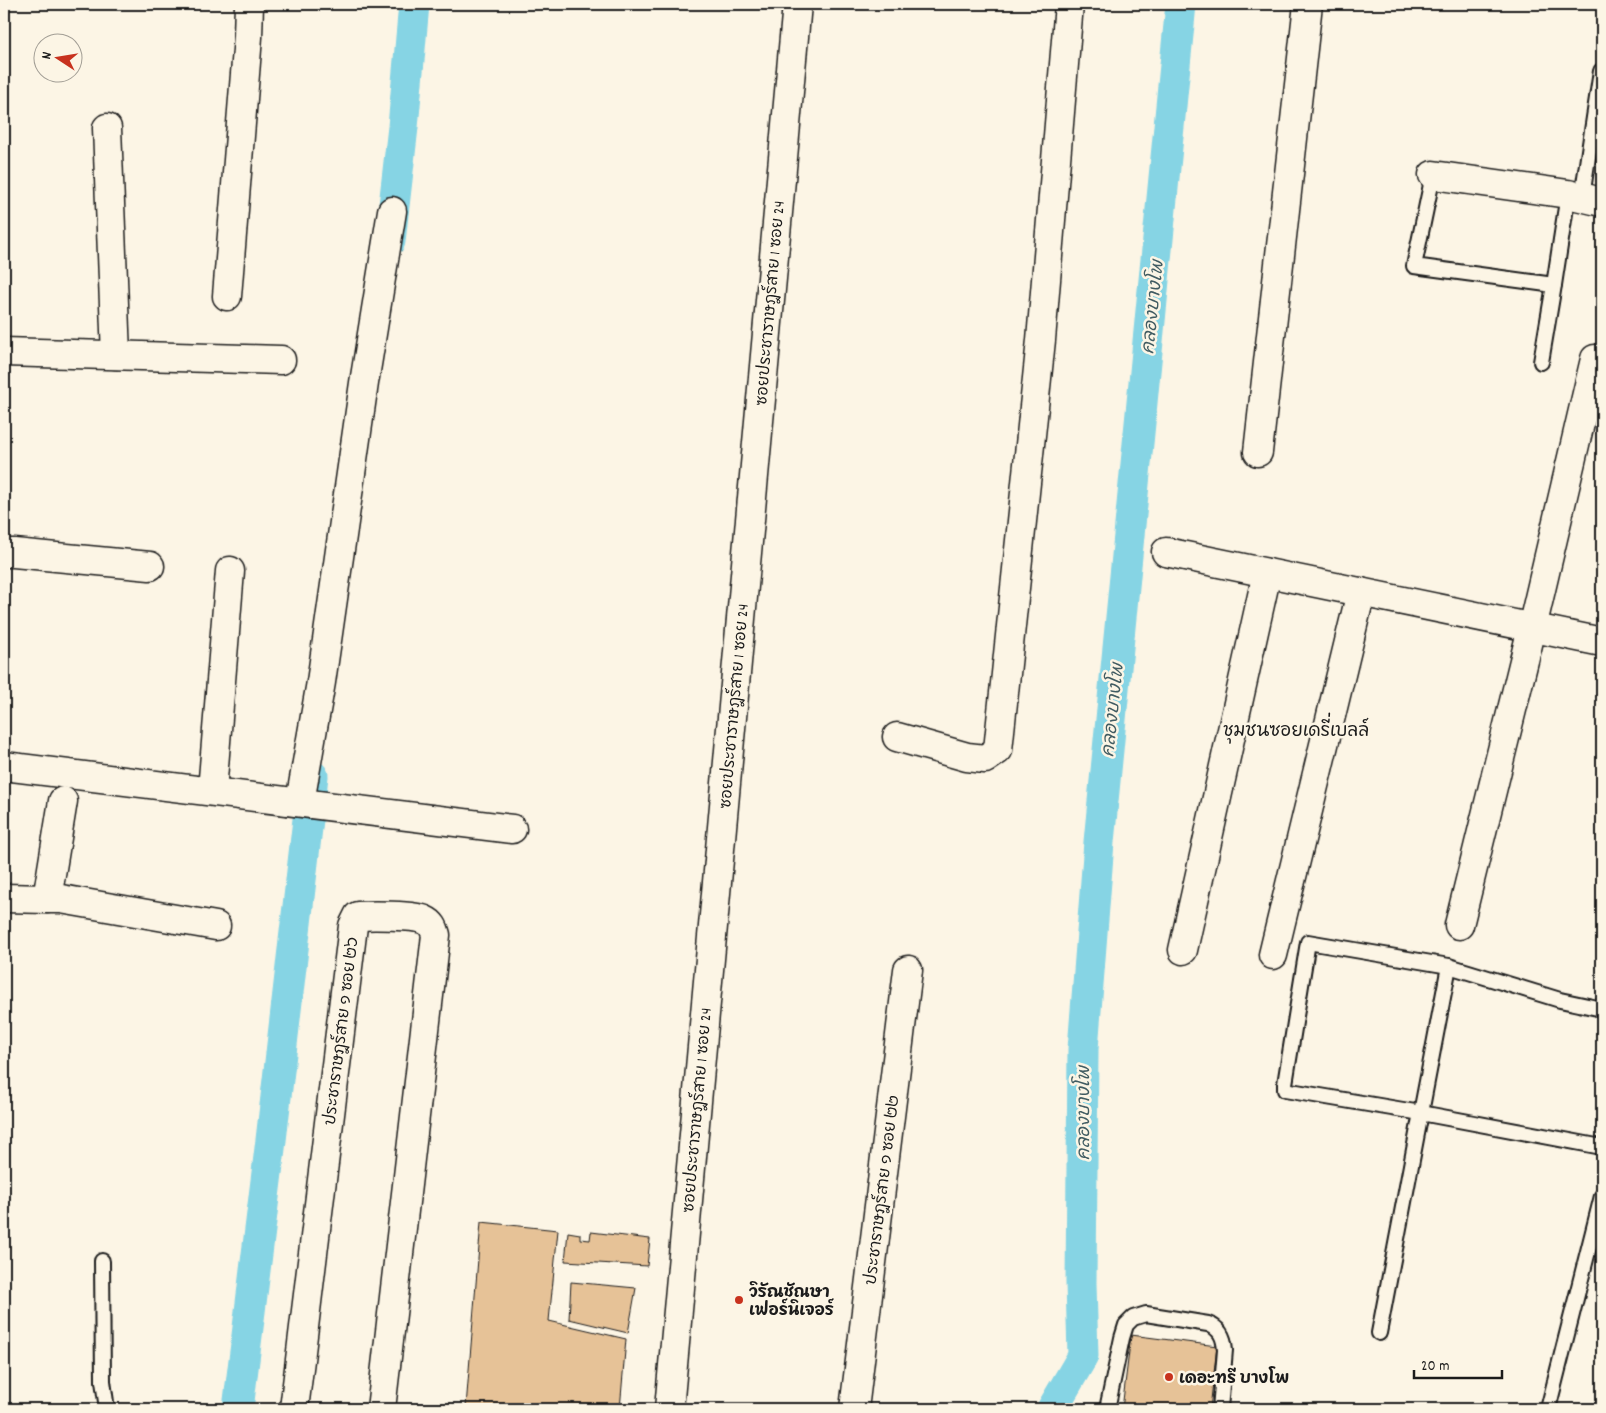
<svg xmlns="http://www.w3.org/2000/svg" width="1606" height="1413" font-family="Dekko,'Playpen Sans Thai',sans-serif">
  <rect width="100%" height="100%" fill="#fcf5e5"/>
  <filter id="ink" filterUnits="userSpaceOnUse"><feTurbulence type="fractalNoise" baseFrequency=".02" numOctaves="2"/><feDisplacementMap in="SourceGraphic" scale="10" xChannelSelector="R" yChannelSelector="G"/><feConvolveMatrix kernelMatrix="1 2 1 2 8 2 1 2 1" color-interpolation-filters="sRGB"/></filter>
  <g filter="url(#ink)">
    <g fill="none" stroke-linecap="round" stroke-linejoin="round">
      <g stroke="#86d4e4" stroke-width="31">
        <polyline points="390,241 403,127 414,4"/>
        <polyline points="238,1409 271,1140 313,776"/>
        <polyline points="1052,1409 1083,1356 1081,1283 1083,1049 1099,842 1181,4"/>
      </g>
    </g>
    <g fill="#e6c297" stroke="#1c1c1c">
      <polygon points="481,1222 558,1230 549,1321 626,1339 620,1409 486,1409 466,1407"/>
      <polygon points="568,1232 580,1234 580,1239 590,1240 591,1232 650,1239 647,1266 565,1261"/>
      <polygon points="571,1282 636,1288 628,1333 569,1319"/>
      <polygon points="1131,1335 1217,1346 1210,1409 1122,1409"/>
    </g>
    <g fill="none" stroke-linecap="round" stroke-linejoin="round">
      <g stroke="#1c1c1c" stroke-width="18">
        <g id="lane">
          <polyline points="1433,175 1414,266 1554,285 1568,194"/>
          <polyline points="1582,197 1601,71"/>
          <polyline points="1541,362 1554,285"/>
          <polyline points="1602,1009 1560,1000 1449,966 1308,942 1285,1084 1285,1090 1421,1113 1602,1147"/>
          <polyline points="102,1261 103,1381 107,1409"/>
          <polyline points="1379,1333 1449,966"/>
          <path d="M1107,1409l15,-71 4,-13 7,-7 13,-4 62,10c12,4 16,13 17,26l-5,59"/>
          <polyline points="1548,1409 1602,1196"/>
        </g>
      </g>
      <g stroke="#1c1c1c" stroke-width="31">
        <g id="street">
          <polyline points="107,128 116,355"/>
          <polyline points="1433,175 1568,194 1602,202"/>
          <polyline points="227,296 248,37 249,4"/>
          <polyline points="4,352 281,360"/>
          <polyline points="1258,452 1308,4"/>
          <polyline points="1166,552 1602,642"/>
          <polyline points="4,553 14,553 150,566"/>
          <polyline points="897,737 967,757 985,759 998,750 1041,340 1069,4"/>
          <polyline points="4,766 512,829"/>
          <polyline points="212,791 230,571"/>
          <polyline points="300,802 321,682 364,383 392,211"/>
          <polyline points="4,898 47,899 63,801"/>
          <polyline points="47,899 61,899 216,926"/>
          <polyline points="1459,925 1532,628 1595,359 1602,361"/>
          <polyline points="1183,950 1267,573"/>
          <polyline points="1273,955 1361,592"/>
          <path d="M294,1409l59,-483 5,-10c12,-1 57,-1 67,4 7,3 9,8 11,15l-55,474"/>
          <polyline points="854,1409 908,970"/>
        </g>
      </g>
      <g stroke="#1c1c1c" stroke-width="31">
        <polyline id="secondary" points="669,1409 797,4"/>
      </g>
      <use href="#lane" stroke="#fcf5e5" stroke-width="14"/>
      <use href="#street" stroke="#fcf5e5" stroke-width="28"/>
      <use href="#secondary" stroke="#fcf5e5" stroke-width="28"/>
    </g>
  </g>
  <g fill="#c8321e" stroke="#fcf5e5" stroke-width="2">
    <circle cx="739" cy="1300" r="5"/>
    <circle cx="1169" cy="1377" r="5"/>
  </g>
  <g text-anchor="middle" stroke-width="5" stroke-linejoin="round" paint-order="stroke">
    <g font-size="16" fill="#1c1c1c" stroke="#fcf5e5">
      <text transform="translate(769 303) rotate(-85)" y="6">ซอยประชาราษฎร์สาย 1 ซอย 24</text>
      <text transform="translate(733 706) rotate(-85)" y="6">ซอยประชาราษฎร์สาย 1 ซอย 24</text>
      <text transform="translate(340 1031) rotate(-83)" y="6">ประชาราษฎร์สาย ๑ ซอย ๒๖</text>
      <text transform="translate(696 1110) rotate(-85)" y="6">ซอยประชาราษฎร์สาย 1 ซอย 24</text>
      <text transform="translate(881 1190) rotate(-83)" y="6">ประชาราษฎร์สาย ๑ ซอย ๒๒</text>
    </g>
    <g font-size="16" font-weight="bold" fill="#1c1c1c" stroke="#fcf5e5" text-anchor="start">
      <text x="749" y="1297">วิรัณชัณษา<tspan x="749" dy="18">เฟอร์นิเจอร์</tspan></text>
      <text x="1179" y="1383">เดอะทรี บางโพ</text>
    </g>
    <g font-size="18" font-style="italic" fill="#415c62" stroke="#fcf5e5">
      <text transform="translate(1152 307) rotate(-84)" y="6">คลองบางโพ</text>
      <text transform="translate(1112 710) rotate(-84)" y="6">คลองบางโพ</text>
      <text transform="translate(1083 1113) rotate(-90)" y="6">คลองบางโพ</text>
    </g>
    <g font-size="18" fill="#1c1c1c" stroke="#fcf5e5">
      <text x="1296" y="736">ชุมชนซอยเดรี่เบลล์</text>
    </g>
  </g>
  <rect width="1606" height="1413" fill="none" stroke="#fcf5e5" stroke-width="20"/>
  <rect x="10" y="10" width="1586" height="1393" fill="none" stroke="#1c1c1c" stroke-width="2" filter="url(#ink)"/>
  <g transform="translate(58 58) rotate(282)"><circle r="24" fill="#fcf5e5" stroke="#a29e95"/>
  <path d="M0-4L9 19L0 12L-9 19Z" fill="#c8321e"/>
  <text y="-8" font-size="14" font-weight="bold" text-anchor="middle" fill="#1c1c1c">N</text>
  </g>
  <path d="M1414 1370v8h88v-8" fill="none" stroke="#1c1c1c" stroke-width="2.5"/>
  <text x="1421" y="1370" font-size="15" fill="#1c1c1c" stroke="#fcf5e5" stroke-width="4" paint-order="stroke">20 m</text>
</svg>
